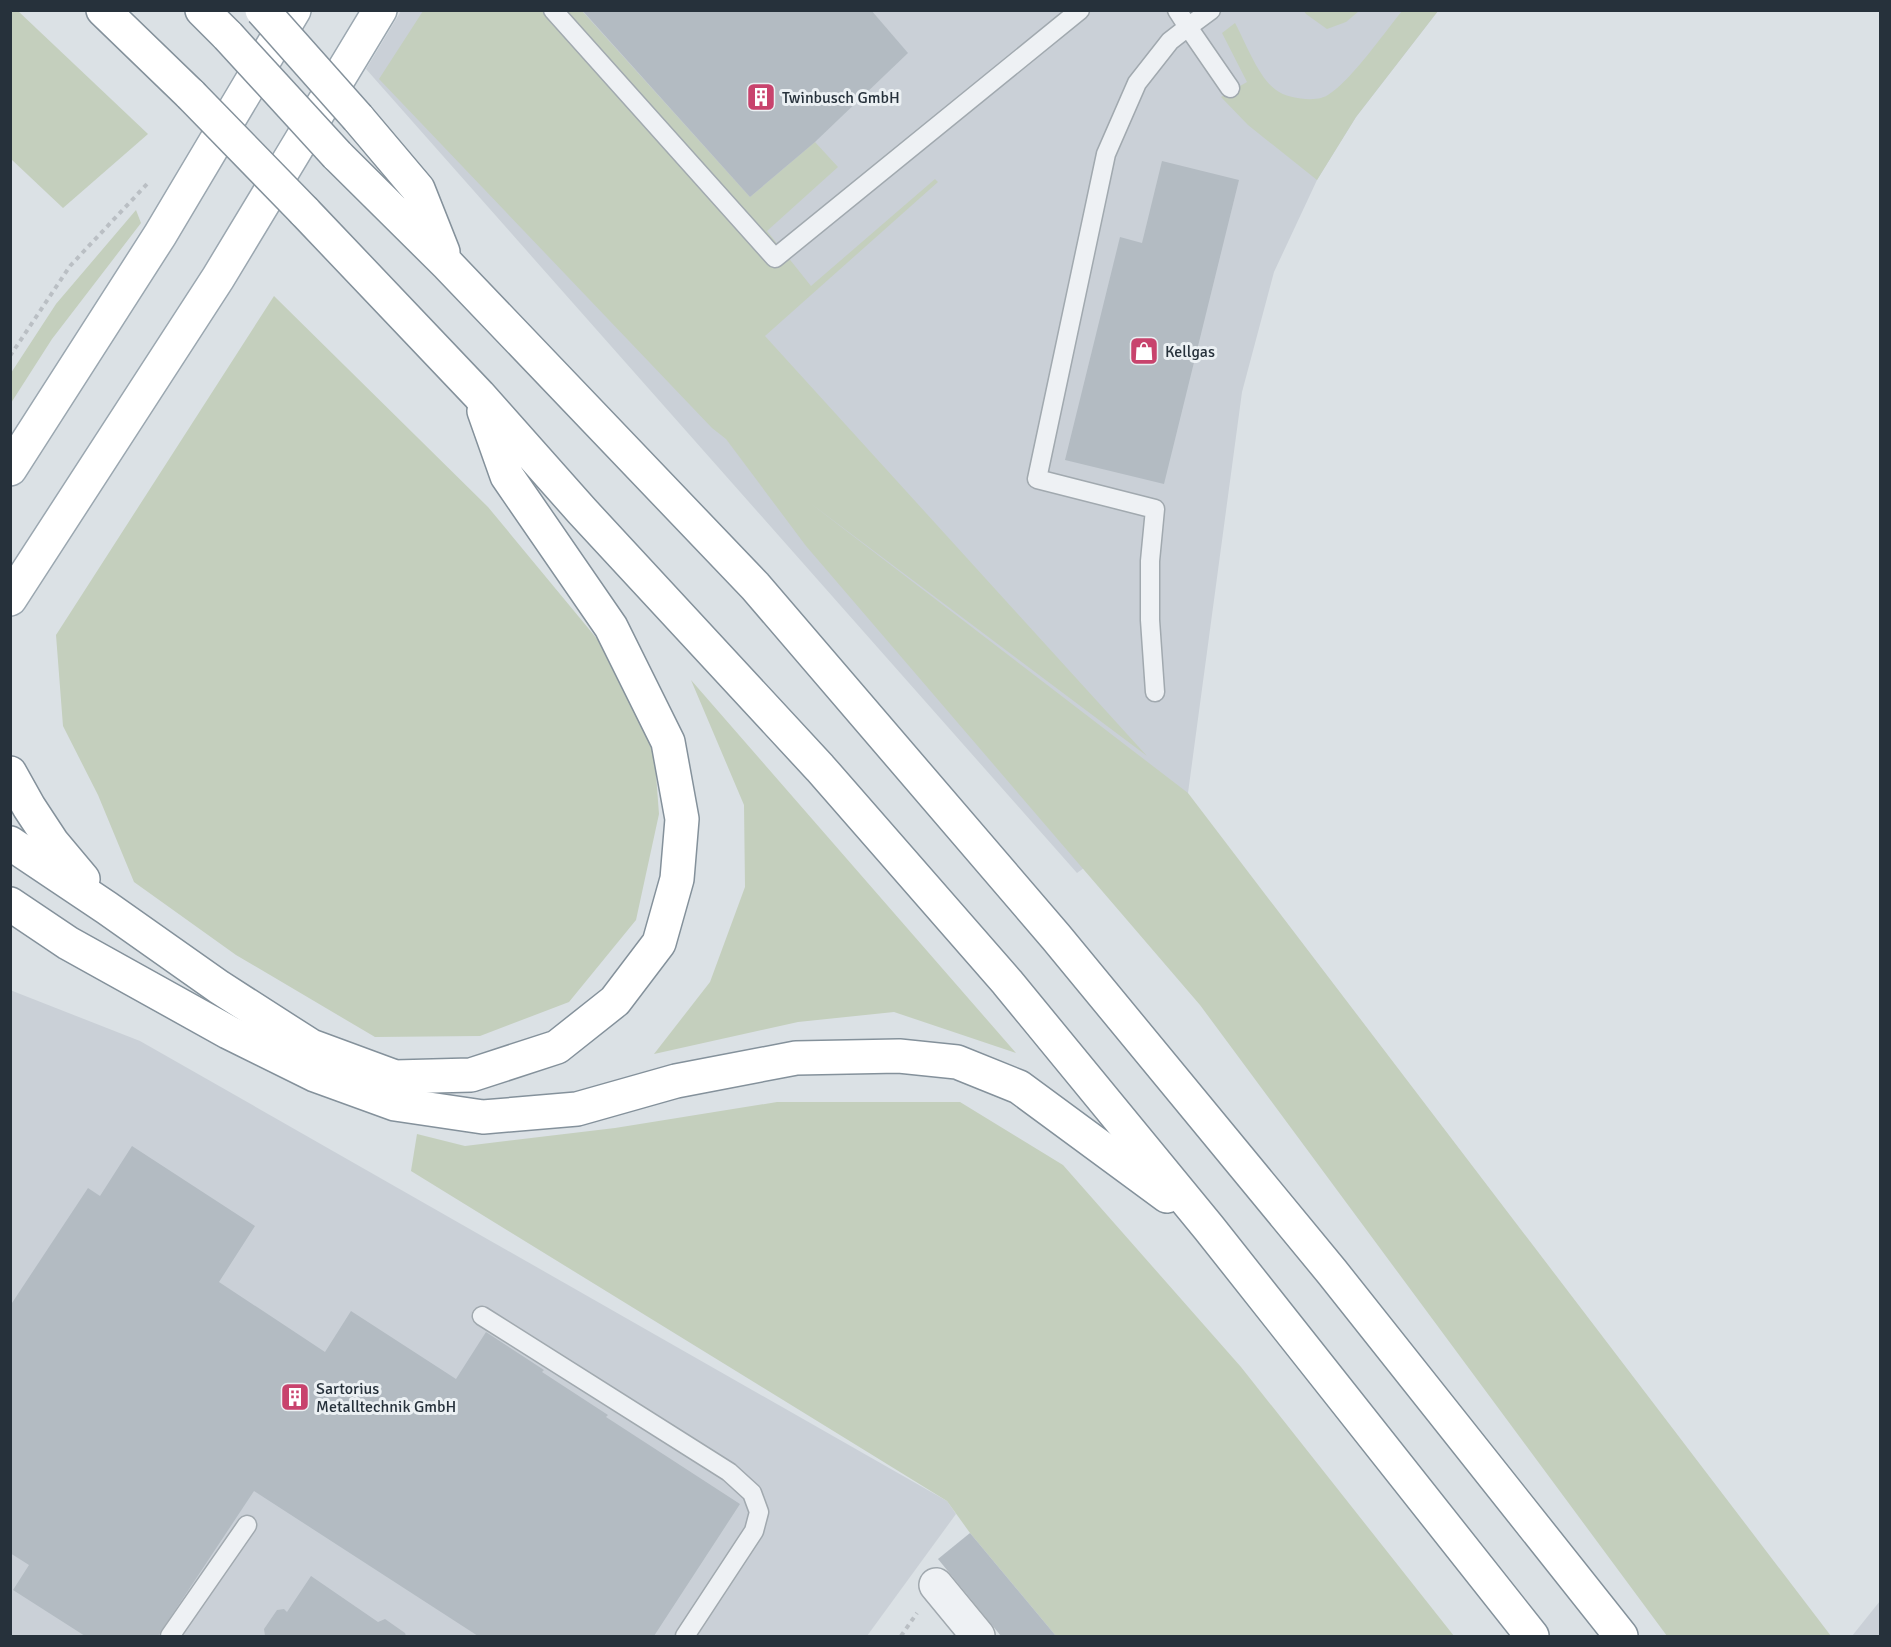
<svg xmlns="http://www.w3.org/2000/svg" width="1891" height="1647" font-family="Signika,sans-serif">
  <rect width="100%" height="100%" fill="#dbe1e5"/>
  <g fill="#cad0d7">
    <polygon points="401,11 1438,11 1356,117 1317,180 1274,272 1242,392 1188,793 1077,873 366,69"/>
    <polygon points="10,990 140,1041 947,1501 956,1514 867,1636 11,1636"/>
    <polygon points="1880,1601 1880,1636 1852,1636"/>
  </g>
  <g fill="#c4cfbd">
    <polygon points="10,11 18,11 148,134 63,208 11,159"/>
    <polygon points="423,11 582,11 750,197 815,142 838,167 767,231 811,286 935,179 938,182 765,336 1147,756 810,503 1188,793 1831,1636 1667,1636 1200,1005 806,546 726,439 712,428 379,79"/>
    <polygon points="1304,11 1359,11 1346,22 1327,29 1306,14"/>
    <path d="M1402,11h36l-82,106 -39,63 -69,-55 -27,-28 26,-15 -25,-49 13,-10c11,20 23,54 41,67 10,8 33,11 45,8 22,-5 65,-68 81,-87z"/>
    <polygon points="136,210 141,223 52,339 11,403 11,373 56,304"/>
    <polygon points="274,296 488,507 603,646 654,748 659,814 636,920 569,1002 480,1036 375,1037 236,955 134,882 98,795 63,726 56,635"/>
    <polygon points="691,680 1016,1053 894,1012 798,1022 654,1054 710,982 745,887 744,805"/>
    <polygon points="777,1102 960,1102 1063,1165 1241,1367 1454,1636 1056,1636 970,1533 947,1501 411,1171 417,1134 465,1146 615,1128"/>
  </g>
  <g fill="#b3bbc2">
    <polygon points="582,10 871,10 908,53 815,142 750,197"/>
    <polygon points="1162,161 1239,180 1164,484 1065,460 1120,237 1142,243"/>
    <polygon points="132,1146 255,1226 219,1282 325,1352 351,1311 456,1379 486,1332 544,1370 542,1372 608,1415 606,1417 740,1504 654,1636 478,1636 254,1491 158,1636 85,1636 13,1590 29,1565 10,1553 10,1306 88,1188 100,1196"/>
    <polygon points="970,1533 1056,1636 1001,1636 938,1559"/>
    <polygon points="311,1576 378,1622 385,1619 405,1633 406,1636 265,1636 264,1629 277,1610 284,1609 287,1612"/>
  </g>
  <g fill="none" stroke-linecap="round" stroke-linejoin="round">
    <g stroke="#a1a9af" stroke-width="21">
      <g id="lane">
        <polyline points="553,10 775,258 1080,10"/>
        <polyline points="1177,10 1188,27 1211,10"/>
        <polyline points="1155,692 1150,620 1150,561 1155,509 1037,479 1106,154 1137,83 1170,41 1188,27 1230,88"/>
        <polyline points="482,1316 729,1472 752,1493 759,1512 754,1531 685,1636"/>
        <polyline points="170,1636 247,1525"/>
      </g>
    </g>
    <g stroke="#a1a9af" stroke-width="36">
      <polyline id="street" points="936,1585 978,1636"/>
    </g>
    <g stroke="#9ba7b0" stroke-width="36">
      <g id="primary">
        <polyline points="10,469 160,235 294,10"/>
        <polyline points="10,599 218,278 380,10"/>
      </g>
    </g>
    <g stroke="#84919b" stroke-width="36">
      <g id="highway">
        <polyline points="103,10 191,95"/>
        <polyline points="202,10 228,36"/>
        <polyline points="358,118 418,189 443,252"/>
        <polyline points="337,155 448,265 755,586 1056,937 1332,1272 1621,1636"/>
        <polyline points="304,211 479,395 582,511 820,768 1007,982 1209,1228 1532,1636"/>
        <polyline points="10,773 29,807 52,842 83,879"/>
        <polyline points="10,843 107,908 219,987 311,1046 395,1077 471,1075 557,1047 615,1001 659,943 677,879 682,819 668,742 611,627 507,476 484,411"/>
        <polyline points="10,904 68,943 228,1032 315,1075 395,1104 483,1117 577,1109 676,1081 796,1058 899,1056 957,1062 1019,1087 1167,1196"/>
      </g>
    </g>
    <g stroke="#babfc4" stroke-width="4" stroke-dasharray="4.5 4.5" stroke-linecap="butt">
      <polyline points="10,356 70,266 148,183"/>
      <polyline points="901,1636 917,1613"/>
    </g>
    <use href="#lane" stroke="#eef1f4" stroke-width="18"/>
    <use href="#street" stroke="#eef1f4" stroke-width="33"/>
    <use href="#primary" stroke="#fff" stroke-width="33"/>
    <use href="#highway" stroke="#fff" stroke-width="33"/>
    <g stroke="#84919b" stroke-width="36" stroke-linecap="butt">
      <g id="highway-bridge">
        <polyline points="262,10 358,118"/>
        <polyline points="228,36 337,155"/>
        <polyline points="191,95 304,211"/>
      </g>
    </g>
    <use href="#highway-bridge" stroke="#fff" stroke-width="33"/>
  </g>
  <defs>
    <g id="building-square" transform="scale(1.5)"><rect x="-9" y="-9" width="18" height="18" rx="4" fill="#c8436d" stroke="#ebf0f3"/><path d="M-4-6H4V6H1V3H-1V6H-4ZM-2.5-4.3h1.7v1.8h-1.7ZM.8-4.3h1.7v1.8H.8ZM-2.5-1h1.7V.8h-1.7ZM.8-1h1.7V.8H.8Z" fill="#fff"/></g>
    <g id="shop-square" transform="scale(1.5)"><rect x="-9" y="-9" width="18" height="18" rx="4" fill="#c8436d" stroke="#ebf0f3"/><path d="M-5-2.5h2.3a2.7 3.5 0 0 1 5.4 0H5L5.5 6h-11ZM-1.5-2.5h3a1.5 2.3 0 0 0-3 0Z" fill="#fff"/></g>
  </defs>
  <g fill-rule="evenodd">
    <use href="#building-square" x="761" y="97"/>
    <use href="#shop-square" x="1144" y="351"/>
    <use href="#building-square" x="295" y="1397"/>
  </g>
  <g text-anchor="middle" stroke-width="6" stroke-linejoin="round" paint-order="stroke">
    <g font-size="16" fill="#26313b" stroke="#ebf0f3" text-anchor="start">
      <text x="782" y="103">Twinbusch GmbH</text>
      <text x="1165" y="357">Kellgas</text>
      <text x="316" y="1394">Sartorius<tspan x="316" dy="18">Metalltechnik GmbH</tspan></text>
    </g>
  </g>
  <rect width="1891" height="1647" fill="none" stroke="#26313b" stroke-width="24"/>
</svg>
